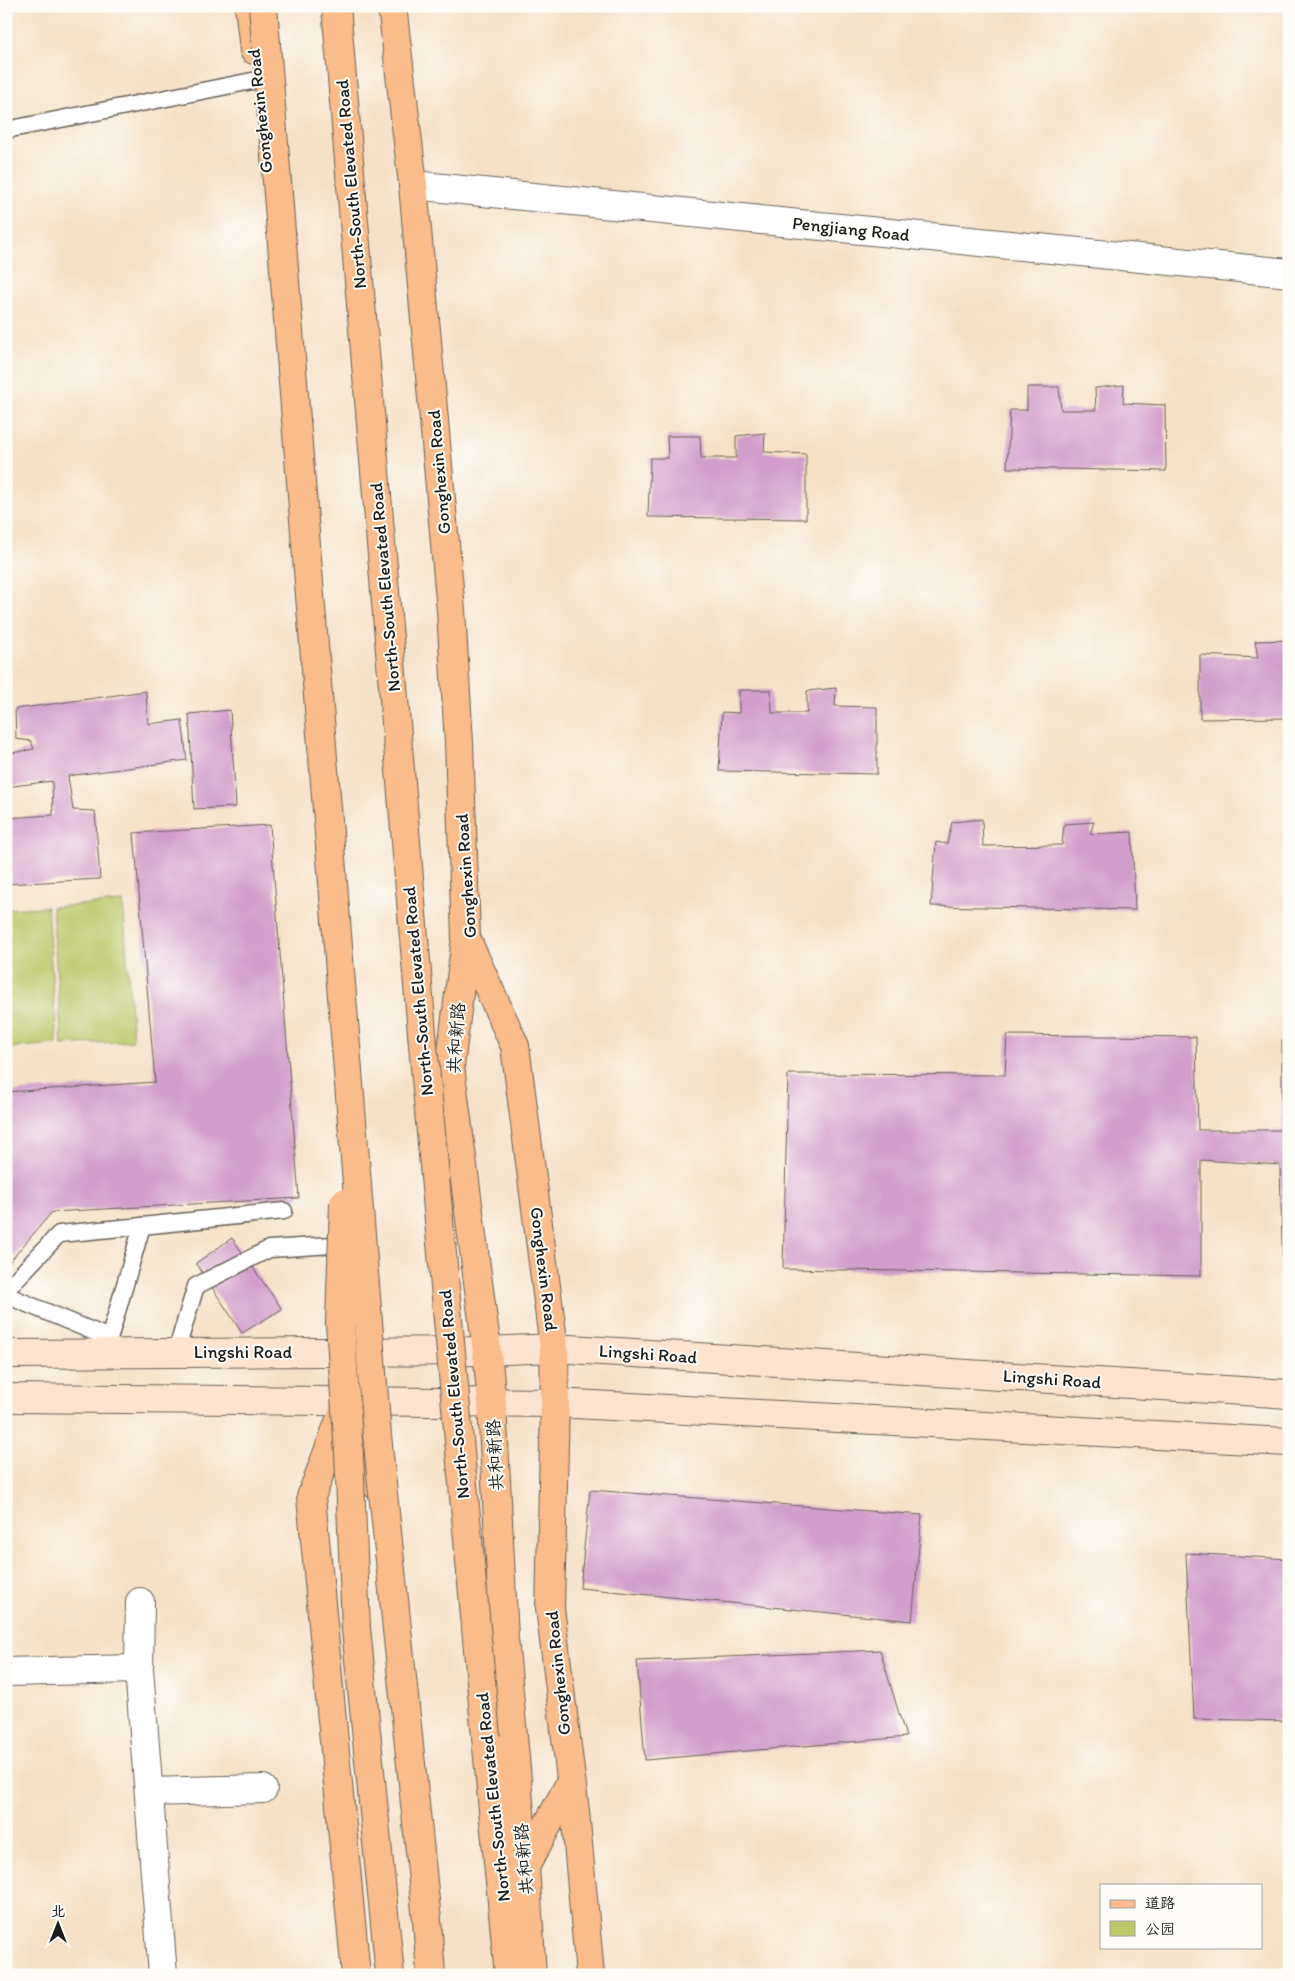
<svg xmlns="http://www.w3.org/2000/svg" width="1295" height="1981" font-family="Itim,'LXGW WenKai TC',sans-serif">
  <rect width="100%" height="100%" fill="#fdfcf7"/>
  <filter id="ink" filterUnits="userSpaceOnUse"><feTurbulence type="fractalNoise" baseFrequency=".02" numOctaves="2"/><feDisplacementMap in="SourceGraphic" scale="10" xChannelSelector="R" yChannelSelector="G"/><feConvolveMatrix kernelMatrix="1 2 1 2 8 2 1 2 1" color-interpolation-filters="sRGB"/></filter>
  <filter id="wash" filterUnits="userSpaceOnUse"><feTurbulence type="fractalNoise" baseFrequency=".0096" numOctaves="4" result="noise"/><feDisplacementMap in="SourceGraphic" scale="20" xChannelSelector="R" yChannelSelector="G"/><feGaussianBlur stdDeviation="1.12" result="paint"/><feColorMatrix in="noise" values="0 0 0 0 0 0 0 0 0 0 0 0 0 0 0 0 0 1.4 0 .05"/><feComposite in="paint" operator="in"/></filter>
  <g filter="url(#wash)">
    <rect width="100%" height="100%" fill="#f5e1c7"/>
    <g fill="#bbc769" stroke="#6c7242">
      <polygon points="123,902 133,1041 62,1045 52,907"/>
      <polygon points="47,907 57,1044 6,1048 6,909"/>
    </g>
    <g id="blocks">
      <g fill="#d29ecb">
        <polygon points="1124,385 1123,403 1165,405 1166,471 1007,468 1010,410 1027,410 1027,387 1059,387 1061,410 1096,410 1095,388"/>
        <polygon points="765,433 764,452 806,454 806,519 648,517 650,458 668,458 667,436 700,436 701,458 736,458 736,436"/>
        <polygon points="1289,640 1289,718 1200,719 1200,655 1258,658 1255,641"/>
        <polygon points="836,688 835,706 877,707 877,774 719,771 722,712 739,713 739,690 771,690 772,713 807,713 807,691"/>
        <polygon points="146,691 148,724 182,720 187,760 68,776 73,810 95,811 100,879 6,884 6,818 53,815 52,781 6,787 6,754 34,749 31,741 16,739 15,709"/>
        <polygon points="230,710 236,807 194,809 189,714"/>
        <polygon points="982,819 983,846 1062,845 1064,824 1094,822 1090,834 1132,832 1135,910 931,906 936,842 947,844 952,822"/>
        <polygon points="270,825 299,1198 52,1212 6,1266 6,1092 155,1082 134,833"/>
        <polygon points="1007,1035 1196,1037 1198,1130 1282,1130 1282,1041 1289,1041 1289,1280 1283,1280 1280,1165 1201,1160 1201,1276 783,1269 788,1074 1005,1075"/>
        <polygon points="232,1238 282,1309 242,1333 196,1263"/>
        <polygon points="590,1490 922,1515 912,1621 580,1588"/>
        <polygon points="1186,1553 1289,1559 1289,1721 1194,1719"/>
        <polygon points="880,1650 906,1737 645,1760 637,1661"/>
      </g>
    </g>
  </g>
  <g filter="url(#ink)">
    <use href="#blocks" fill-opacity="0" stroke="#686158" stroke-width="1"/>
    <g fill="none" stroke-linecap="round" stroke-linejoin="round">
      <g stroke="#686158" stroke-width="19">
        <g id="service">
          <polyline points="6,130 257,80"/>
          <polyline points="6,1290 59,1234 142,1226"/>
          <polyline points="6,1295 109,1338"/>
          <polyline points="176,1352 196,1286 269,1249 348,1244"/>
          <polyline points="105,1353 142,1226 284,1211"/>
        </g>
      </g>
      <g stroke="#686158" stroke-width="30">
        <g id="minor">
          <polyline points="413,185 1289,273"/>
          <polyline points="140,1602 139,1669 163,1975"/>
          <polyline points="6,1672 139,1669"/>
          <polyline points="149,1792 263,1789"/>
        </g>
      </g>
      <g stroke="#686158" stroke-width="30">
        <g id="secondary">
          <polyline points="6,1354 487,1351 554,1348 1289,1394"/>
          <polyline points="6,1398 555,1403 1289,1442"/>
        </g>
      </g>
      <g stroke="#686158" stroke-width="30">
        <g id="primary">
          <polyline points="249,6 254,50"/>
          <polyline points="392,6 413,185 451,611 459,743 466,938 515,1046 554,1348 555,1403 550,1608 575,1811 590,1975"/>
          <polyline points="466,938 450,1066 487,1351 492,1403 504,1638 525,1867 532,1975"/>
          <polyline points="347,1401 311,1497 356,1975"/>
          <polyline points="349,1407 375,1477 376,1485"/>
          <polyline points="525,1867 571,1781"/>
        </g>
      </g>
      <g stroke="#686158" stroke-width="30">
        <g id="trunk">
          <polyline points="356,1628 390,1975"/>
          <polyline points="486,1737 509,1975"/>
        </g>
      </g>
      <use href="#service" stroke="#fff" stroke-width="16"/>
      <use href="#minor" stroke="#fff" stroke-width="28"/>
      <use href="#secondary" stroke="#fde4d0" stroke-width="28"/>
      <use href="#primary" stroke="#f9bc8a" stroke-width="28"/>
      <use href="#trunk" stroke="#f9bc8a" stroke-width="28"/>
      <g stroke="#686158" stroke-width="30" stroke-linecap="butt">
        <g id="trunk-bridge">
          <polyline points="263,6 377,1435 427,1920 431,1975"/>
          <polyline points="336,6 423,1045 486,1737"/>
          <polyline points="344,1203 340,1323 349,1453 356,1628"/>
        </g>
      </g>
      <use href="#trunk-bridge" stroke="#f9bc8a" stroke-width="28"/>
    </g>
  </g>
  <g text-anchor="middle" stroke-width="4" stroke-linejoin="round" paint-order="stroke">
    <g font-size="18" fill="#1c1c1c" stroke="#fdfcf7">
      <text transform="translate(260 111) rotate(-96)" y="6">Gonghexin Road</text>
      <text transform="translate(351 184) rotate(-95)" y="6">North-South Elevated Road</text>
      <text transform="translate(851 229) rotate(6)" y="6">Pengjiang Road</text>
      <text transform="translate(439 472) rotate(-95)" y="6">Gonghexin Road</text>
      <text transform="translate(385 587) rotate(-95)" y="6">North-South Elevated Road</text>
      <text transform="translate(466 876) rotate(-94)" y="6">Gonghexin Road</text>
      <text transform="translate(418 991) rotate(-95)" y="6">North-South Elevated Road</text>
      <text transform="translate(456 1038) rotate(-86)" y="6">共和新路</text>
      <text transform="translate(544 1269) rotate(83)" y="6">Gonghexin Road</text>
      <text x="243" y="1358">Lingshi Road</text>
      <text transform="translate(648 1354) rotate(4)" y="6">Lingshi Road</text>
      <text transform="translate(1052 1379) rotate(4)" y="6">Lingshi Road</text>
      <text transform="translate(454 1394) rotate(-95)" y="6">North-South Elevated Road</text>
      <text transform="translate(495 1455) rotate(-93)" y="6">共和新路</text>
      <text transform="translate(558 1673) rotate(-96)" y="6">Gonghexin Road</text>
      <text transform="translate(493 1797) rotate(-96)" y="6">North-South Elevated Road</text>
      <text transform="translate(524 1859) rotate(-95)" y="6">共和新路</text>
    </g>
  </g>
  <rect width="1295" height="1981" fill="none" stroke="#fdfcf7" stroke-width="25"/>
  <rect x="1100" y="1884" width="162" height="65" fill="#fdfcf7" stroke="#a3a29f"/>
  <rect x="1110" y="1900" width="25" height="8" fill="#f9bc8a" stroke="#a3a29f"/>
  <text x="1145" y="1908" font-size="15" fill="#1c1c1c">道路</text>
  <rect x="1110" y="1921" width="25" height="15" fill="#bbc769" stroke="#a3a29f"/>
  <text x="1145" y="1934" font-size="15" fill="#1c1c1c">公园</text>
  <g transform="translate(58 1924)" stroke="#fdfcf7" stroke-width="4" paint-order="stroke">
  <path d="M0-4L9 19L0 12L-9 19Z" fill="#1c1c1c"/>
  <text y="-8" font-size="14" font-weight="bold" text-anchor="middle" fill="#1c1c1c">北</text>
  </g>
</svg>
